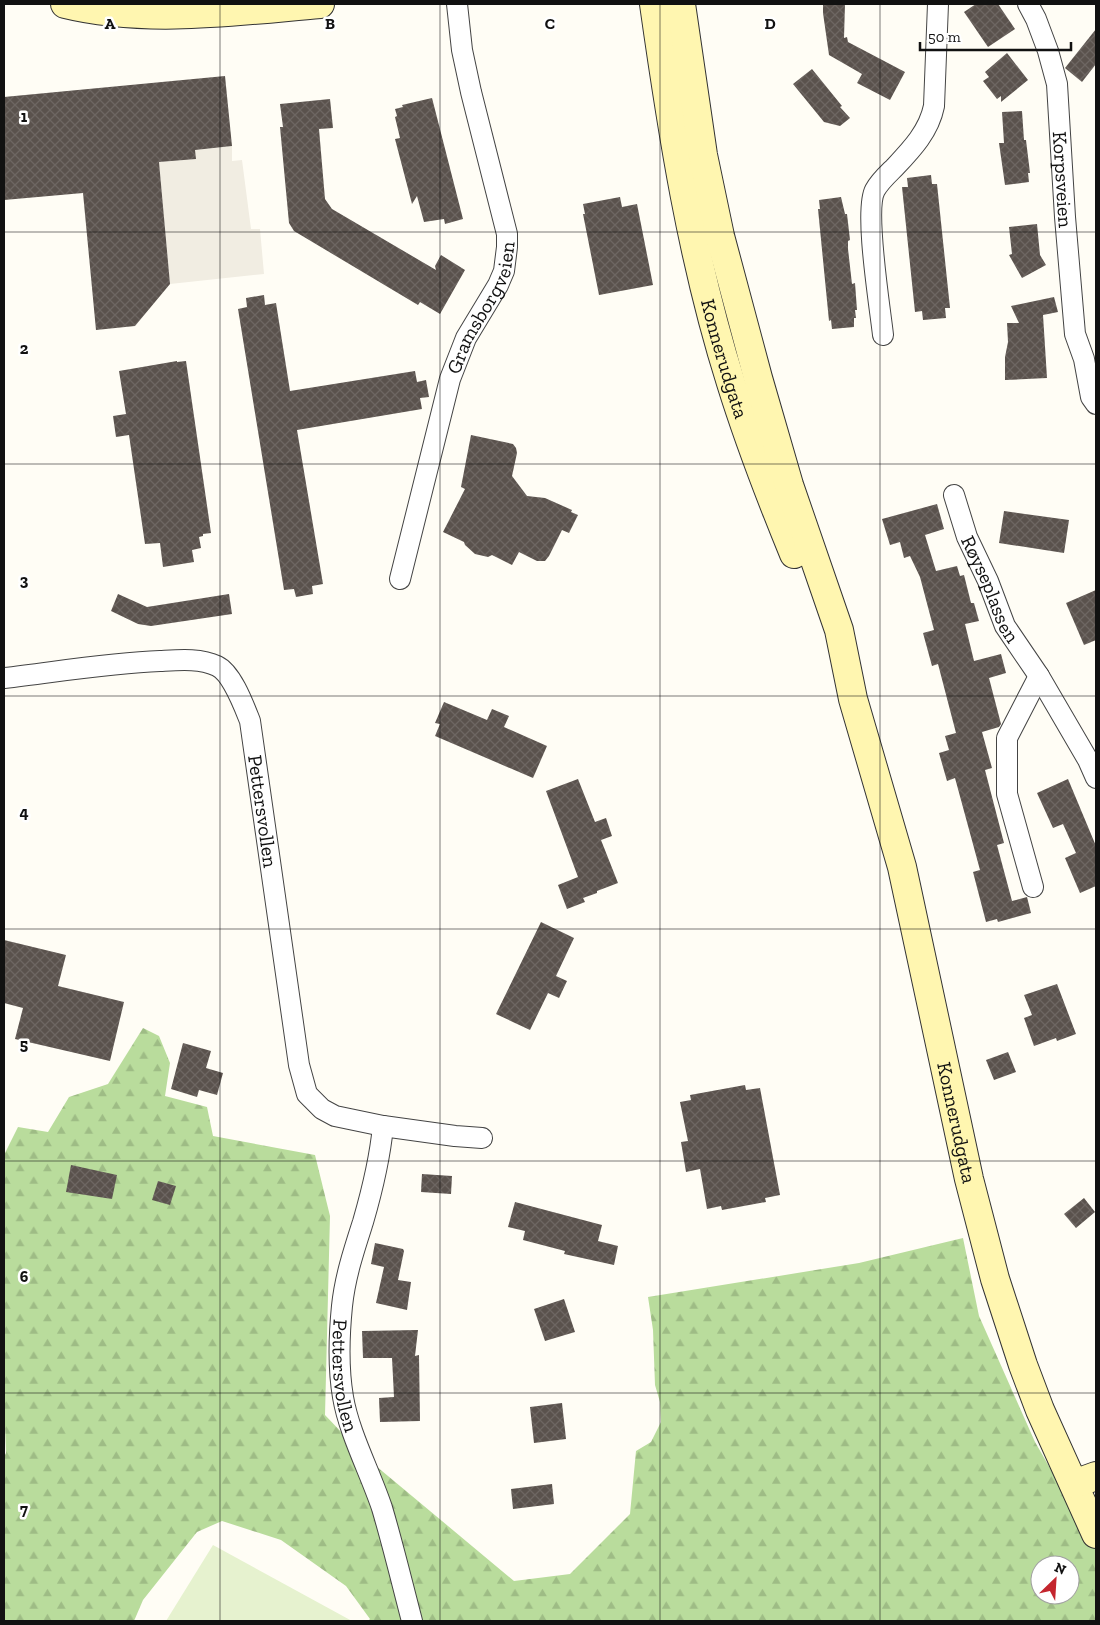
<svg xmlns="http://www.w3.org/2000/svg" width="1100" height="1625" font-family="'Zilla Slab',serif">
	<defs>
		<pattern id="forest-firs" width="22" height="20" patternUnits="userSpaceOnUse" patternTransform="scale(1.25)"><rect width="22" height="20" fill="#b9dc9c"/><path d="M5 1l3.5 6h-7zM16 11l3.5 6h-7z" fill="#9ebc85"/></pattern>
		<pattern id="building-cross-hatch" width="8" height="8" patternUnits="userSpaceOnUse" patternTransform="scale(1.25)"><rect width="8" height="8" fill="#5a524d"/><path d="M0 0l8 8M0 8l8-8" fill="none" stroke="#6d6662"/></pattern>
	</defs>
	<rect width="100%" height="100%" fill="#fffdf5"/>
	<!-- forest -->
	<path fill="url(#forest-firs)" fill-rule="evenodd" d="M143,1028L159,1036L170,1063L165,1096L207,1107L213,1136L315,1155L330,1216L325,1415L364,1456L514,1581L570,1574L630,1514L636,1451L651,1442L661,1422L660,1402L655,1385L653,1330L648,1297L859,1263L963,1238L979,1316L1035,1442L1096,1548V1621H368L370,1619L346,1586L281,1540L222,1521L197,1532L143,1600L134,1621H4V1457L6,1453L4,1399V1155L18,1127L48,1132L69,1097L108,1084ZM1040,1565H1070V1595H1040Z"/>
	<!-- pitch -->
	<path fill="#e6f2cf" d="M213,1545L352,1621H166Z"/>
	<!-- plaza -->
	<path fill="#f1ede2" d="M232,146V161L242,160L251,229H260L264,274L170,284L159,162L195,159V150Z"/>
	<!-- building -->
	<g fill="url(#building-cross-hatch)">
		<path d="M823,4H845L844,38L847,37L848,42L905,72L890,100L857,83L862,74L829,55L823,13Z"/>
		<path d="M976,4H998L1015,29L988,47L964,12Z"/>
		<path d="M1096,29V64L1082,82L1065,68Z"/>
		<path d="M1007,53L1028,80L1001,102V96L997,99L983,81L989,77L985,72Z"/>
		<path d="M812,69L842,106L840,107L850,118L840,126L824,122L793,84Z"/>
		<path d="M225,76L232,146L195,150L196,159L159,162L170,284L135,326L96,330L83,193L4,200V97Z"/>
		<path d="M432,98L463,219L445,224L444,219L424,222L417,196L412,204L395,139L400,138L395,117L397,116L395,109L403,107L402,105Z"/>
		<path d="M330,99L333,128L319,129L325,199L332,209L436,270L435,266L441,255L465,270L440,314L420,302L418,305L294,231L289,223L280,127H283L280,104Z"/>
		<path d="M1022,111L1024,140H1026L1030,173H1028L1029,182L1005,185L999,143H1004L1002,112Z"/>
		<path d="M931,175L932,184H937L950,308H945L946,318L923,320L922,311L915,312L902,187H908L907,178Z"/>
		<path d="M620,197L622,207L637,204L653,285L599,295L583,214H585L583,204Z"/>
		<path d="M841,197L845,214H847L850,240L848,241V249L852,284L855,283L857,310H855L856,318H854V327L832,329L831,320L829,321L818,209H820L819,200Z"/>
		<path d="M1037,224L1040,255L1046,265L1022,278L1009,255L1012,254L1009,227Z"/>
		<path d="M264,295L265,305L276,303L290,391L415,371L417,382L426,380L429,397L420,398L422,409L297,430L323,584L312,586L313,594L296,597L294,589L284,590L238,309L247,307L246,298Z"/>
		<path d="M1054,297L1058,312L1043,315L1047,378L1005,380V357L1008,342L1007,323H1019L1011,306Z"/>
		<path d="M177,361V362L186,361L211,533L203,534V536L199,537L201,548L192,550L194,562L163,567L160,543L145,544L129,435L116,437L113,416L126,414L119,371Z"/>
		<path d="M471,435L513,444L516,448L517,453L512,476L527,496L545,498L572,510L571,512L578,515L569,533L562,530L549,556L545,561H537L519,552L512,565L492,555L488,557L475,554L465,545L464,542L443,532L465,489L461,487Z"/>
		<path d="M937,504L944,529L925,535L936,571L957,566L960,576L964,575L971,603H974L979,621L965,624L974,661L1001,654L1006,673L989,678L1001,724L999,727L982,732L992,768L985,770L1004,843L997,845L1012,901L1027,897L1031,913L998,922L997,919L986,922L973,872L980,870L955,778L947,781L939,753L949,750L945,736L956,733L938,664L932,666L923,633L934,630L920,577L910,556L904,558L900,542L890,545L882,519Z"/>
		<path d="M1004,511L1069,520L1064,553L999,543Z"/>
		<path d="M1096,590V640L1084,645L1066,603Z"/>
		<path d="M118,594L147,607L229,594L232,614L151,626L138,624L111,611Z"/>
		<path d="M444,702L487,720L492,709L509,716L504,727L547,746L533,778L435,736L440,724L435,723Z"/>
		<path d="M578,779L595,822L606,818L612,836L601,840L618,883L597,891V893L583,898L585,902L567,909L558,885L578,877L546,791Z"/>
		<path d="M1068,779L1096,846V886L1080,893L1065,858L1076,853L1063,824L1053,828L1037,793Z"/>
		<path d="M541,922L574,938L556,976L567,981L559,998L548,993L530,1030L496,1014Z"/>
		<path d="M4,940L66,955L58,986L124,1002L110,1061L15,1039L23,1008L4,1003Z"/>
		<path d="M1057,984L1076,1034L1057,1041L1056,1038L1034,1046L1024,1018L1032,1015L1024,995Z"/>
		<path d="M183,1043L211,1051L206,1068L223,1073L217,1095L199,1090L197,1097L171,1089Z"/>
		<path d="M1008,1052L1016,1072L994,1080L986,1060Z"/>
		<path d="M745,1085L746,1090L760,1088L780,1195L765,1198L766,1202L722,1210L721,1206L707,1209L700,1169L686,1172L681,1142L688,1141L680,1102L691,1100L690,1095Z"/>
		<path d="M71,1165L117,1175L112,1199L66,1192Z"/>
		<path d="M422,1174L452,1176L451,1194L421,1192Z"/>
		<path d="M158,1181L176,1186L170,1205L152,1200Z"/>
		<path d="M1084,1198L1095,1212L1076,1228L1064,1214Z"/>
		<path d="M515,1202L602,1225L598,1241L618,1246L614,1265L564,1254L565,1251L523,1240L525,1231L508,1227Z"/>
		<path d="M375,1243L403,1249L404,1251L398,1280L411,1282L407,1310L376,1303L384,1267L371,1264Z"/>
		<path d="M564,1299L575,1332L545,1341L534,1309Z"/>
		<path d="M418,1330L415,1356L419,1355L420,1421L380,1422L379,1398L394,1397L392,1358H363L362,1331Z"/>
		<path d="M562,1403L566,1439L534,1443L530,1407Z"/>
		<path d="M552,1484L554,1504L513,1509L511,1489Z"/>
	</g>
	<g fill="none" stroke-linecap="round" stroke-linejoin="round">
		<!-- street casing -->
		<g stroke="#444" stroke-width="22">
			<g id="street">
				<path id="s1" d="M1028,4L1036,19L1048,51L1057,84L1065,217L1075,334L1084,359L1091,397L1096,404"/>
				<path d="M883,335C880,307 864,210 875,190C880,181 888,174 895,167C912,149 929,131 934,106L938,4"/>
				<path id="s2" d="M954,495L967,537L988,581L1005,626L1039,676L1088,760L1096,778"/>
				<path id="s3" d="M400,579L450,379L466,338L498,285L504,271L507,247V234L471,92L462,50L457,4"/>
				<path id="s4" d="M4,678C56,672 108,663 160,661C179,660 200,658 217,666C232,673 244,706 250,721L299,1065L307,1094L322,1109L335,1116L383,1126L455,1136L482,1138"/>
				<path d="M1033,887L1007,794V738L1039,676"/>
				<path id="s5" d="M383,1126C380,1158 372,1191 363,1222C354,1250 345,1277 342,1306C339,1336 338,1368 343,1397C349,1433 370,1472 382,1508C393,1545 402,1583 412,1621"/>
			</g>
		</g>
		<!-- secondary casing -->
		<g stroke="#333" stroke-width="30">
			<g id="secondary">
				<path d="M65,4C146,24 239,11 320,4"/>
				<path id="s6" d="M654,4C672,131 692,260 731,383C749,441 771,498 794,554"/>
				<path id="s7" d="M681,4L703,155L720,236L758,378L789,485L839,630L853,699L902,867L969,1179L995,1279L1023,1365L1040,1410L1096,1534"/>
				<path d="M1074,1484L1096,1476"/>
			</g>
		</g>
		<!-- street -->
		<use href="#street" stroke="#fff" stroke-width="20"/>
		<!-- secondary -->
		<use href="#secondary" stroke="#fff6b0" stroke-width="28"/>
	</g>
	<!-- grid -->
	<path fill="none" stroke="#111" stroke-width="1" stroke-opacity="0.55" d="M220,4V1621M440,4V1621M660,4V1621M880,4V1621M4,232H1096M4,464H1096M4,696H1096M4,929H1096M4,1161H1096M4,1393H1096"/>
	<g text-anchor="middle" stroke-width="5" stroke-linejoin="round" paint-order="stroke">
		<!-- street labels -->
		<g font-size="20" fill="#111" stroke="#fff">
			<text dy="7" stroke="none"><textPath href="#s1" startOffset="181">Korpsveien</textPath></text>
			<text dy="7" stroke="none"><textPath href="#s3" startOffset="285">Gramsborgveien</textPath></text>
			<text dy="7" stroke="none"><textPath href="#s6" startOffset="362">Konnerudgata</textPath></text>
			<text dy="7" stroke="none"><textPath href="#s2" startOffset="101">Røyseplassen</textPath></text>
			<text dy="7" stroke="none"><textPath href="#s4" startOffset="371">Pettersvollen</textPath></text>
			<text dy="7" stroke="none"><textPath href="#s7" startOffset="1154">Konnerudgata</textPath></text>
			<text dy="7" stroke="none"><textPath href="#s5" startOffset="255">Pettersvollen</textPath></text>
		</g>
	</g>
	<g font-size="16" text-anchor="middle" font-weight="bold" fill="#111" stroke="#fff" stroke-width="5" stroke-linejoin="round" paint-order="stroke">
		<text x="110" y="29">A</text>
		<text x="330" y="29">B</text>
		<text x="550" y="29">C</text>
		<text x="770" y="29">D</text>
		<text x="24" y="122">1</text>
		<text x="24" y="354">2</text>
		<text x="24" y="586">3</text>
		<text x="24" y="818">4</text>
		<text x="24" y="1050">5</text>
		<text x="24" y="1282">6</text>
		<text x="24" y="1515">7</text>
	</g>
	<!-- border -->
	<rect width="1100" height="1625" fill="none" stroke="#111111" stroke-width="10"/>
	<!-- north arrow -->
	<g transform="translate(1055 1580) rotate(25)"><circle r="24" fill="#ffffff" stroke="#a0a0a0"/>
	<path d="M0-4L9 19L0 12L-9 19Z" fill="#c4262e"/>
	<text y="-8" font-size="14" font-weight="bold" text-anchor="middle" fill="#111111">N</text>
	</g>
	<!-- scale -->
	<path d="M920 42v8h151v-8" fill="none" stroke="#111111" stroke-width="2.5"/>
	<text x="928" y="42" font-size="15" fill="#111111" stroke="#ffffff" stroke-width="4" paint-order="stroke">50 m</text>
</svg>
